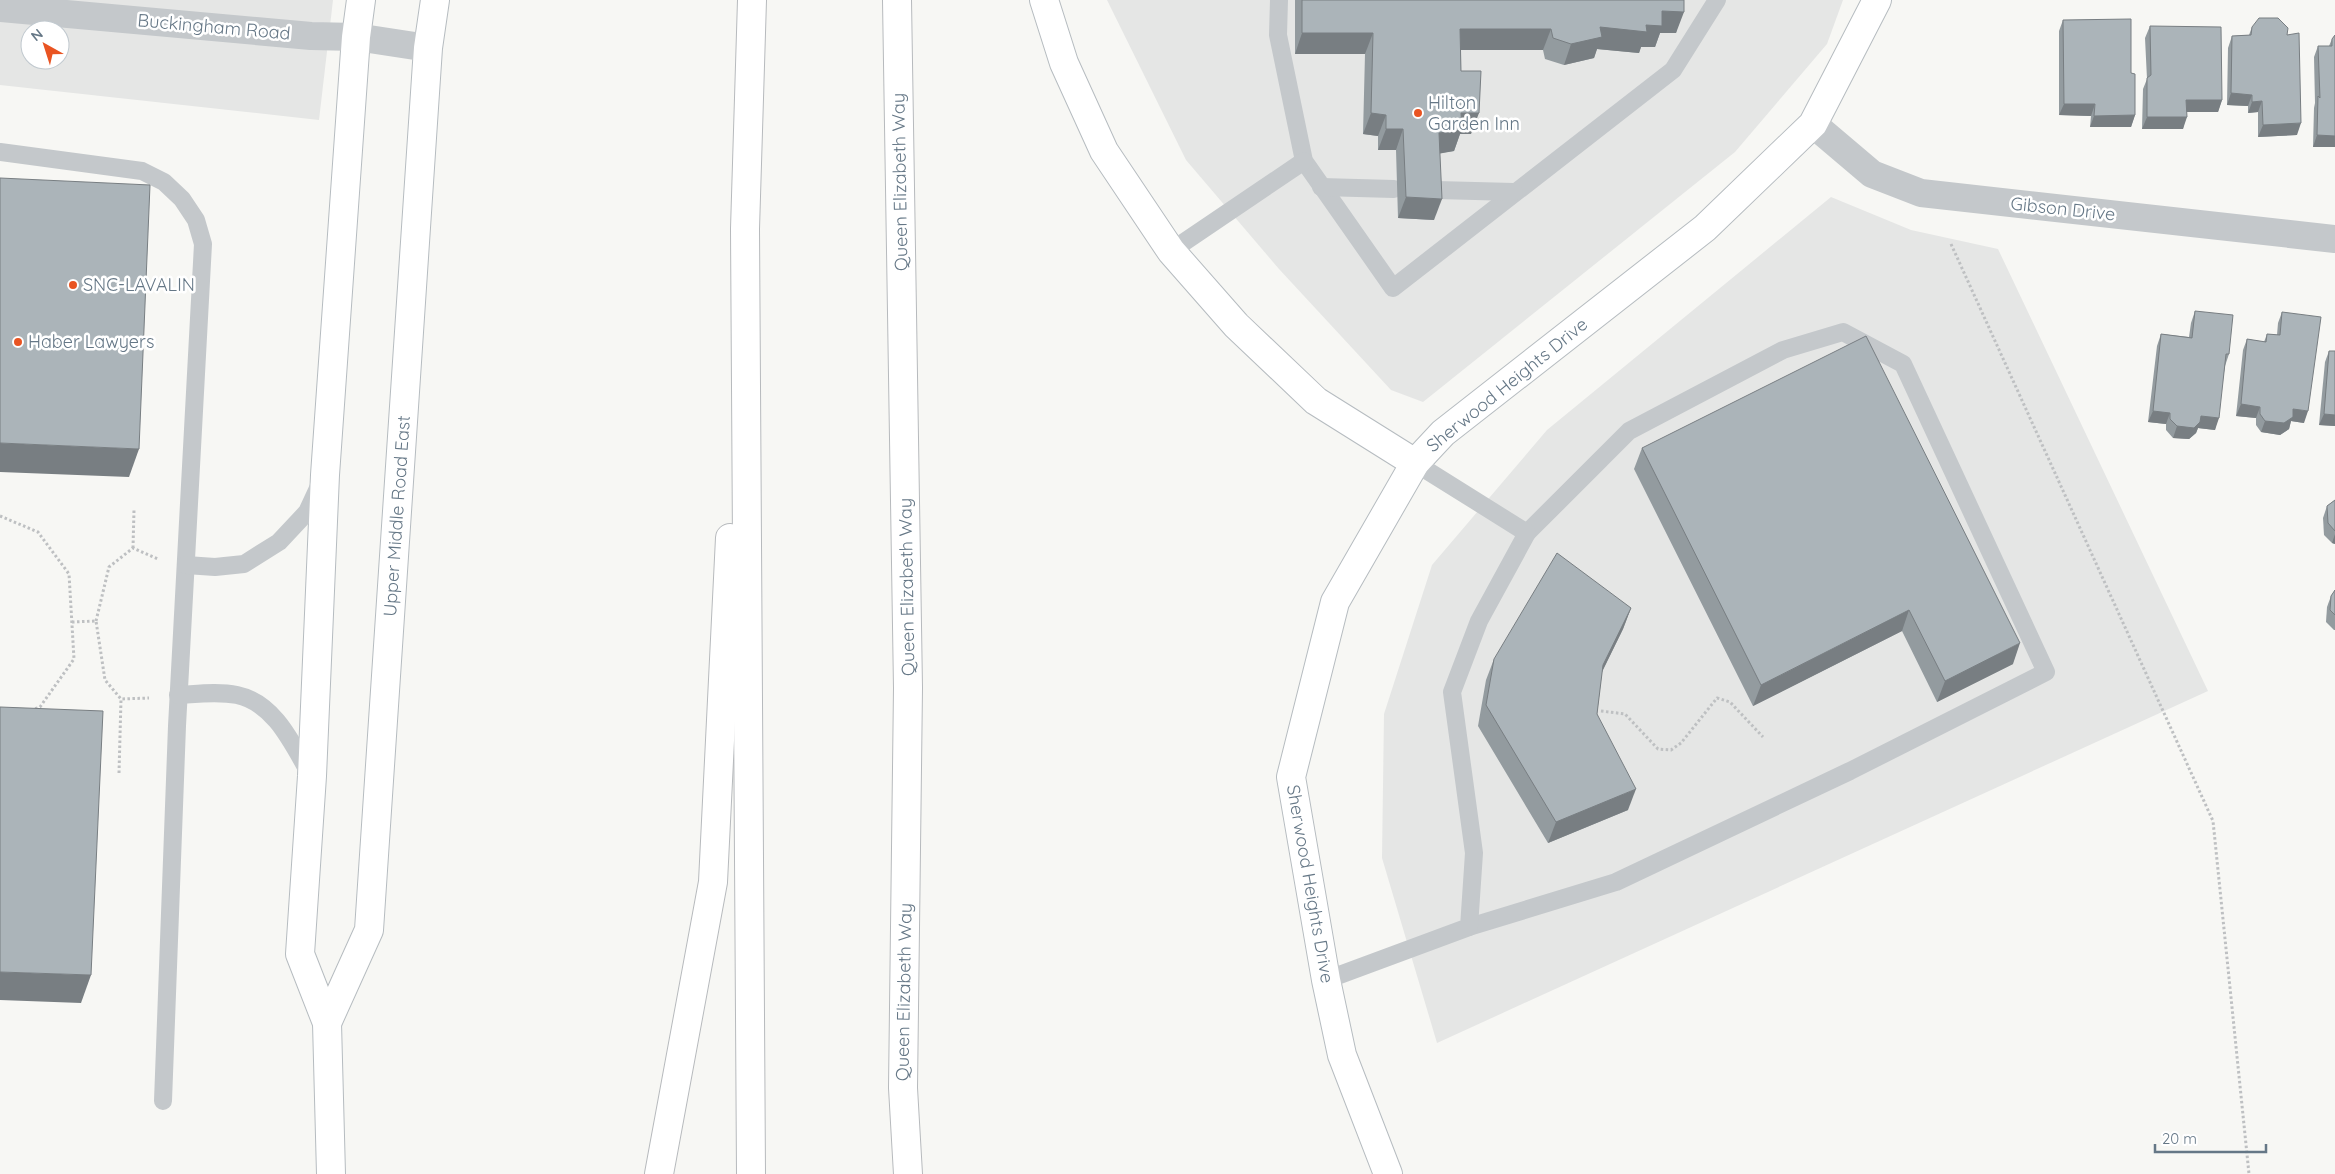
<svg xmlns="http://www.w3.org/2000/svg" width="2335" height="1174" font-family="Quicksand,sans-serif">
	<rect width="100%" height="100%" fill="#f7f7f4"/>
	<!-- built -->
	<g fill="#e5e6e5" fill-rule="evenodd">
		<path d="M0,0H333L319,120L0,85ZM30,30H60V60H30Z"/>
		<path d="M1107,0H1843L1827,44L1735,152L1423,402L1391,390L1279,269L1186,160Z"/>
		<path d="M1831,197L1911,230L1998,249L2208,691L1437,1043L1382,858L1384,714L1432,565L1547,430Z"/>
	</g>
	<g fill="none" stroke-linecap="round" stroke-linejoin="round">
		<!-- secondary casing -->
		<g stroke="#b6bcc0" stroke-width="30">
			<g id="secondary">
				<path d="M1044,0L1064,63L1104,151L1171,251L1236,325L1316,401L1415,463"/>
				<path d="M327,1023L369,930L428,48L435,0"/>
				<path d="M331,1174L327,1023L300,954L312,776L325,475L356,37L361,0"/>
				<path d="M1388,1174L1342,1055L1326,980L1291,777L1335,602L1415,463L1443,433L1705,228L1813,124L1877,0"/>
			</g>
		</g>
		<!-- highway casing -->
		<g stroke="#b7babd" stroke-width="30">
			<g id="highway">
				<path d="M897,0L908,688L903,1088L908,1174"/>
				<path d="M659,1174L713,882L730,538"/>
				<path d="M751,1174L745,229L752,0"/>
			</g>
		</g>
		<!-- path -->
		<g stroke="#bec0c2" stroke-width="3" stroke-dasharray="2.5 2.5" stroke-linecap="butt">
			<path d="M1951,244L2213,821L2249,1174"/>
			<path d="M0,516L38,532L69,574L74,659L40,707L34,709"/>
			<path d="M133,548L134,510"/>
			<path d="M96,621L109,567L133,548L158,559"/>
			<path d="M72,622L96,621L105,680L121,699L149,698"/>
			<path d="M1601,711L1625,714L1658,749L1671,750L1681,743L1717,698L1730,702L1763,737"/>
			<path d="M119,773L121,699"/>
		</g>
		<!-- lane -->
		<g stroke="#c4c8cb" stroke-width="18">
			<path d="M1279,0L1278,35L1304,161L1393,288L1673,70L1717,0"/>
			<path d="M0,152L142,171L164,182L182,199L196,220L203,244L177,726L163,1101"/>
			<path d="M1321,187L1394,189"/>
			<path d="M1436,190L1514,192"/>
			<path d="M1171,251L1304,161"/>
			<path d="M186,565L215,567L244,564L279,542L307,512L320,484"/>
			<path d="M178,695C197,694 218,691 237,695C275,703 293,745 311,776"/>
			<path d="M1469,927L1616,882L1850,771L2046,672L1903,364L1843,332L1783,350L1629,431L1527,533"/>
			<path d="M1326,980L1469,927L1474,853L1452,692L1479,621L1527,533L1415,463"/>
		</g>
		<!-- street -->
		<g stroke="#c4c8cb" stroke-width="28">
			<path d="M0,8L311,36L356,37L428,48"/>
			<path d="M1813,124L1872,174L1921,193L2335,239"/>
		</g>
		<!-- secondary -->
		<use href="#secondary" stroke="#fff" stroke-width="28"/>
		<!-- highway -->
		<use href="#highway" stroke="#fff" stroke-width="28"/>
	</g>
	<!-- wall -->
	<g fill="#939b9f">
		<path d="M1295,0H1684L1676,33H1660L1655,47H1641L1639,53L1597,49L1594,58L1564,65L1545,59L1543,50H1461V71L1471,134H1460L1454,151L1440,153L1434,220L1398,218L1396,150H1378V136L1363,134L1365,54H1295Z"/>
		<path d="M2063,20L2131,73L2135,115L2131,127H2090L2091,116L2059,115V31Z"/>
		<path d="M2150,26L2222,100L2218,112H2186L2183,129H2142L2143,89L2147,79L2145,38Z"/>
		<path d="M2252,27L2287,35L2297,135L2258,137V112L2248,113V106L2227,105L2228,48L2232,36L2249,35Z"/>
		<path d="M2335,35V147H2313L2314,108L2315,103L2314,57L2318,46H2329L2332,39Z"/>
		<path d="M2195,311L2229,354L2225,366L2215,430L2198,428L2196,433L2189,439L2173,438L2166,430V424L2148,422L2157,346L2161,334L2189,337L2191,323Z"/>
		<path d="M2282,312L2304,423L2291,421L2289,429L2280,435L2261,432L2256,425V418L2236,416L2243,350L2247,339L2264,342L2267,334L2277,335L2278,323Z"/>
		<path d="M2329,351L2335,426L2319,425L2325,362Z"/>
		<path d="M1642,448L2013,664L1937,702L1902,631L1753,706L1634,469Z"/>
		<path d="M2335,500V544L2332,543L2324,535L2323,518L2327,506Z"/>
		<path d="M2335,590V630H2334L2326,622L2327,607L2331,596Z"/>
		<path d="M1631,608L1623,629L1602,672L1597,714L1628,810L1548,843L1478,726L1486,680L1494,659Z"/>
	</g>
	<!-- shaded-wall -->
	<g fill="#787e82">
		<path d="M1662,11L1684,12L1676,33H1660L1655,47H1641L1639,53L1597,49L1594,58L1564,65L1571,44L1600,27L1646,25Z"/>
		<path d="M1460,29H1551L1543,50H1453Z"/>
		<path d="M1302,33H1373L1365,54H1295Z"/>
		<path d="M2231,93L2252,95L2248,106L2227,105Z"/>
		<path d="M2186,100H2222L2218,112H2182Z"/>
		<path d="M2262,101L2258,112L2248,113L2252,102Z"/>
		<path d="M2064,104H2095L2091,116L2059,115Z"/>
		<path d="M1371,113L1386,115L1378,136L1363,134Z"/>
		<path d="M1461,113H1479L1471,134H1460L1454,151L1432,155L1439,133Z"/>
		<path d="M2135,115L2131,127H2090L2094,116Z"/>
		<path d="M2147,117H2187L2183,129H2142Z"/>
		<path d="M2301,123L2297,135L2258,137L2263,125Z"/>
		<path d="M1386,129H1403L1396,150H1378Z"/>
		<path d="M2317,135L2335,136V147H2313Z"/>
		<path d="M1406,197L1442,199L1434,220L1398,218Z"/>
		<path d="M2241,404L2260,407L2256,418L2236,416Z"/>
		<path d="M2293,409L2308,411L2304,423L2291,421L2289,429L2280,435L2261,432L2265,421Z"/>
		<path d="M2153,411L2170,413L2166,424L2148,422Z"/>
		<path d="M2324,414L2335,415V426L2319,425Z"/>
		<path d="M2201,416L2219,418L2215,430L2198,428L2196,433L2189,439L2173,438L2177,426Z"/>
		<path d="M0,443L139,449L129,477L0,472Z"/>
		<path d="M2335,534V544L2332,543Z"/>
		<path d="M1631,608L1623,629L1595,686L1603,665Z"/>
		<path d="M1909,610L1902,631L1753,706L1761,685Z"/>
		<path d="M2020,643L2013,664L1937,702L1945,681Z"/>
		<path d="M1636,789L1628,810L1548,843L1556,822Z"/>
		<path d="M0,972L91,975L81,1003L0,1000Z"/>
	</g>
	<!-- building -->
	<g fill="#abb4b9" stroke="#787e82">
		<path d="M1302,0H1684V12L1662,11V26L1646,25L1647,32L1600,27L1602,37L1571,44L1553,38L1551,29H1460L1461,71H1481L1479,113H1461L1462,130L1439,133L1442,199L1406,197L1403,129H1386V115L1371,113L1373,33H1302Z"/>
		<path d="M2259,18H2278L2288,28L2287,35L2299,33L2301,123L2263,125L2262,101L2252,102V95L2231,93L2232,36L2251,35L2252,27Z"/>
		<path d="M2131,19V73L2135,74V115L2094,116L2095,104H2064L2063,20Z"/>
		<path d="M2150,26L2221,27L2222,100H2186L2187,117H2147V78L2151,75Z"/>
		<path d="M2335,35V136L2317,135L2318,96L2320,98L2318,46H2332V39Z"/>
		<path d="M0,178L150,185L139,449L0,443Z"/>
		<path d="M2195,311L2233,315L2229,354H2226L2219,418L2201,416L2200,422L2194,428L2177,426L2170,419V413L2153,411L2161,334L2192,338Z"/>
		<path d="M2282,312L2321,317L2308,411L2293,409V417L2284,423L2265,421L2260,414V407L2241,404L2247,339L2266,342L2267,334L2280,335Z"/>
		<path d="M1866,336L2020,643L1945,681L1909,610L1761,685L1642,448Z"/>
		<path d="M2329,351H2335V415L2324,414Z"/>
		<path d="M2335,500V531L2328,523L2327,506Z"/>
		<path d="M1557,553L1631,608L1603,665L1597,714L1636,789L1556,822L1486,705L1494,659Z"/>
		<path d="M2335,590V615L2330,610L2331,596Z"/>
		<path d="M0,707L103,711L91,975L0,972Z"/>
	</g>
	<!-- markers -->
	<g fill="#e95422" stroke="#fff" stroke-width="2">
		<circle cx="1418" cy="113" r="5"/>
		<circle cx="73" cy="285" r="5"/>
		<circle cx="18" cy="342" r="5"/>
	</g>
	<g text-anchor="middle" stroke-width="5" stroke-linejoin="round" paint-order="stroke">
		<!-- street labels -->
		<g font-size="18" fill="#657786" stroke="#fff">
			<text transform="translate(214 27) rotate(5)" y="6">Buckingham Road</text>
			<text transform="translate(900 182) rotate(-91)" y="6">Queen Elizabeth Way</text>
			<text transform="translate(2063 209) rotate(6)" y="6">Gibson Drive</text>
			<text transform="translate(1507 385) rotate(-39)" y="6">Sherwood Heights Drive</text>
			<text transform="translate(397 516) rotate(-86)" y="6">Upper Middle Road East</text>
			<text transform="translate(907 587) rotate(-91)" y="6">Queen Elizabeth Way</text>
			<text transform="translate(1310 884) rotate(80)" y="6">Sherwood Heights Drive</text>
			<text transform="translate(904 992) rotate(-89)" y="6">Queen Elizabeth Way</text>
		</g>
		<!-- poi labels -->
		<g font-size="18" fill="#657786" stroke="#fff" text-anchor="start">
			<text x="1428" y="109">Hilton<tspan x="1428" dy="21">Garden Inn</tspan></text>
			<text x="83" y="291">SNC-LAVALIN</text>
			<text x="28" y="348">Haber Lawyers</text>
		</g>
	</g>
	<!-- north arrow -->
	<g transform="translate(45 45) rotate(321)"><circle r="24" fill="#ffffff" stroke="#c1c9cf"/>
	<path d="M0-4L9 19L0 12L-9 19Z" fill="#e95422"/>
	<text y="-8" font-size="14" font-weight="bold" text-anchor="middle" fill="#657786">N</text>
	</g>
	<!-- scale -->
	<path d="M2155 1144v8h111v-8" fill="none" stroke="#657786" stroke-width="2.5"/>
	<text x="2162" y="1144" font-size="15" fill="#657786" stroke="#ffffff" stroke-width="4" paint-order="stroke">20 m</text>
</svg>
